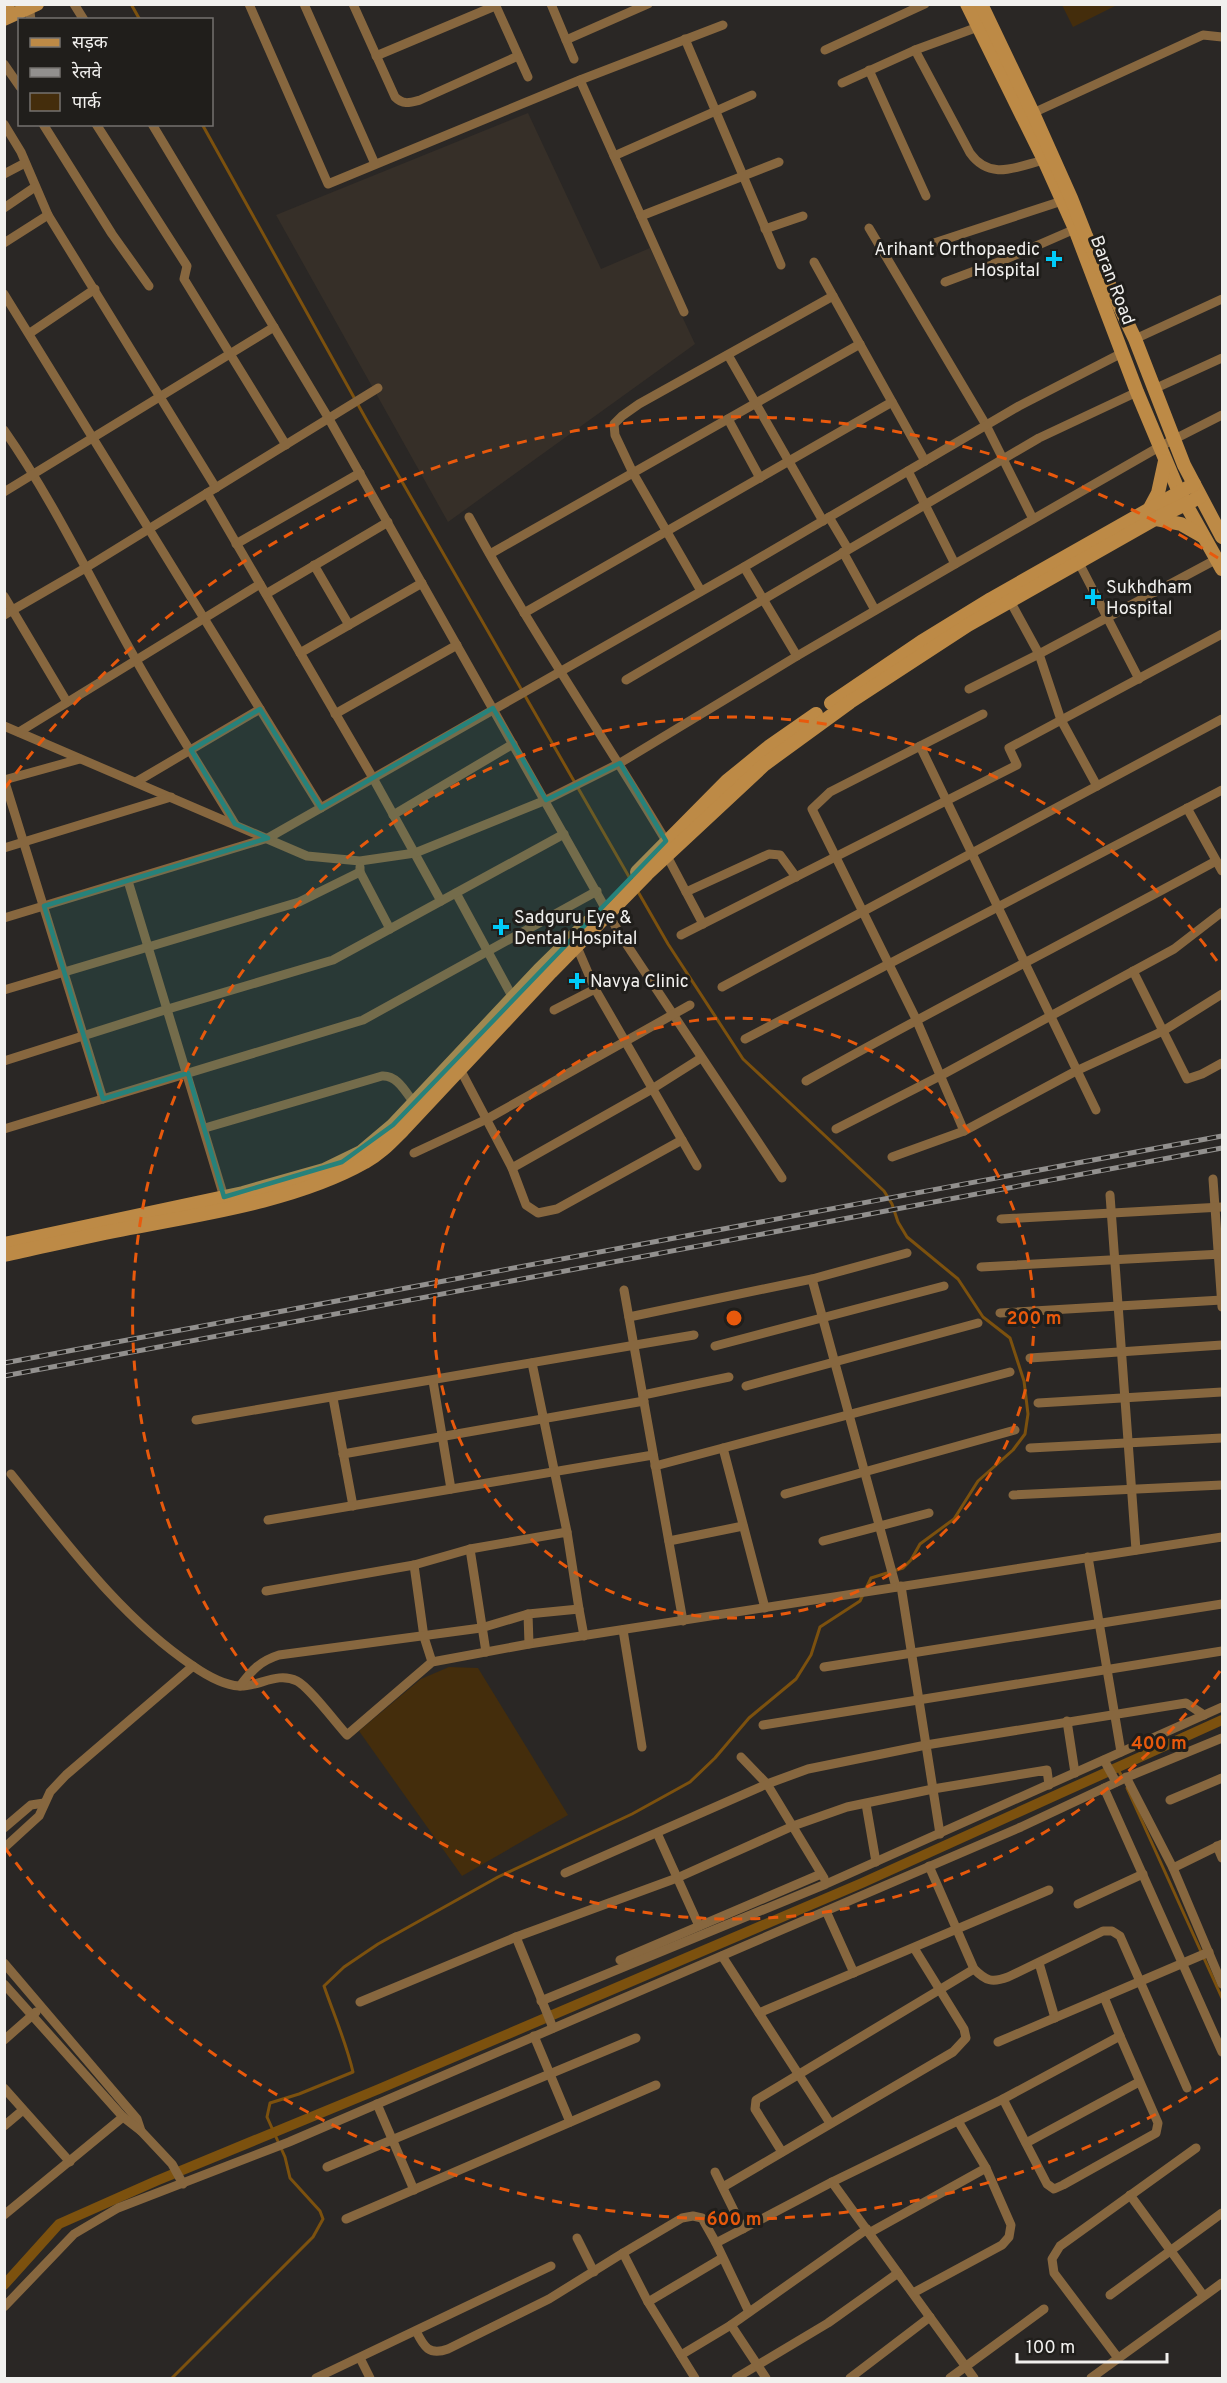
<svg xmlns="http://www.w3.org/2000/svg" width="1227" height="2383" font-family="Overpass,'Noto Sans Devanagari',sans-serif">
	<rect width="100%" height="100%" fill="#2a2725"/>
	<!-- built -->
	<path fill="#362f28" d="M528,113L601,269L650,248L695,344L448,522L276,215Z"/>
	<!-- green -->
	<g fill="#442d0c">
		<path d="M1062,5H1117L1073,27Z"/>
		<path d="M449,1667L478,1668L568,1815L462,1876L359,1731L421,1679Z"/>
	</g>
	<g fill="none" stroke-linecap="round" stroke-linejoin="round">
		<!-- stream -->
		<g stroke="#7c510e" stroke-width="3">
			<path d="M131,4L140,20"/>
			<path d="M202,124L366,419L632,882"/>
			<path d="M1117,1767L1122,1777"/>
			<path d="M1127,1788L1222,1998"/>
			<path d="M172,2378L313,2237L323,2219L320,2211L290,2178L285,2157L267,2117L270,2103L299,2094L353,2072C346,2042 334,2015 324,1986L344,1967L378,1944L498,1877L632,1814L690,1782L715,1758L749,1718L796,1679L811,1655L820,1627L860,1601L871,1578L903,1568L911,1560L920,1544L954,1519L978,1481L1013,1450L1025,1434L1028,1414L1024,1381L1010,1338L983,1317L958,1279L907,1237L898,1222L892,1204L884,1191L743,1059L668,944L637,890"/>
		</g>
		<!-- canal -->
		<path stroke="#7c510e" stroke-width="10" d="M4,2285L59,2224L156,2181L379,2089L862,1883L1222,1720"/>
		<!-- street -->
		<g stroke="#87673f" stroke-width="9">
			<path d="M29,4L31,20"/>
			<path d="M74,4L84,20"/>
			<path d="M249,4L328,184L580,80L723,25"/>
			<path d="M304,4L375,164"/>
			<path d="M353,4L395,97C403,105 409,103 420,100L518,56"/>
			<path d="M495,4L528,77"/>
			<path d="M551,4L574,59"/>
			<path d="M685,39L781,265"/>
			<path d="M566,40L648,4"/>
			<path d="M825,50L925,4"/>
			<path d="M915,50L970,153C990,181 1016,167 1044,160"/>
			<path d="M376,56L495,6"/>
			<path d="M4,64L20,87"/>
			<path d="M869,70L926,196"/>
			<path d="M580,80L684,312"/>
			<path d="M842,83L915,50L978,27"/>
			<path d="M1033,113L1203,35L1222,37"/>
			<path d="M4,124L21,152L48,215L216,488"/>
			<path d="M43,124L112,234L149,286"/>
			<path d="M96,124L187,266L184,279L286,445"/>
			<path d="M152,124L329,419L621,936L782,1178"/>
			<path d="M614,156L752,95"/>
			<path d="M4,174L25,163"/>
			<path d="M4,208L35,187"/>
			<path d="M641,216L779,162"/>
			<path d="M869,228L986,425L1033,519"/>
			<path d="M765,229L803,216"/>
			<path d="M4,243L48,215"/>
			<path d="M931,244L1065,200"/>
			<path d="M814,262L925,461"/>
			<path d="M945,282L1004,260L1075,229"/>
			<path d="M4,294L321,808"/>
			<path d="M30,333L95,289"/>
			<path d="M1135,339L1222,299"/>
			<path d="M728,355L823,521"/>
			<path d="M1154,389L1222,358"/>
			<path d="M728,419L760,478"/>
			<path d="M4,430C55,503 92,583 136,660C167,715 202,769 235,824"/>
			<path d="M908,471L955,564"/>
			<path d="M4,492L274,327"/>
			<path d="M207,493L373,778L441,901"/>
			<path d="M469,517C529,628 601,732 666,841"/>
			<path d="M829,517L848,549"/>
			<path d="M236,544L360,473"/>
			<path d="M843,552L875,610"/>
			<path d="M490,554L860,344"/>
			<path d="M1079,563L1139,679"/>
			<path d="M314,565L349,625"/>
			<path d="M744,567L797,656"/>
			<path d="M701,591L633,473L615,435L614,424L622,416L639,404L833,296"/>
			<path d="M266,594L388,522"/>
			<path d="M4,596L67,702"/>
			<path d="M1010,601L1039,654L1061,720L1097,786"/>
			<path d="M524,613L892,402"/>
			<path d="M4,615L87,567L378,388"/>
			<path d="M300,653L422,583"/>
			<path d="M626,680L1039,438L1137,392"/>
			<path d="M969,689L1039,654L1217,559"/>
			<path d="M335,714L457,645"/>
			<path d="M4,726L307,856L360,861L415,853L546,800L620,763L797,656L955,564L1159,447L1222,415"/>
			<path d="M19,732L260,584"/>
			<path d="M920,746L1096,1110"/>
			<path d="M4,779L103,1099"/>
			<path d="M4,780L80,759"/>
			<path d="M136,782L260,709"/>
			<path d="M1187,808L1222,871"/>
			<path d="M393,815L513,744"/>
			<path d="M4,848L171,797"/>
			<path d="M667,856L703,924"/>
			<path d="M360,867V872L390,929"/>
			<path d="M128,881L224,1197"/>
			<path d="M686,892L769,854L780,855L796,877"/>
			<path d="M456,893L513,998"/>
			<path d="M4,918L268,838L744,567L1019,406L1122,353"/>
			<path d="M681,935L1017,765L1009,748L1222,634"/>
			<path d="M577,947L595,989L697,1166"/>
			<path d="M1133,971L1187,1079L1202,1074L1222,1063"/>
			<path d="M722,987L1222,719"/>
			<path d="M4,990L299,902L360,872"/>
			<path d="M554,1010L595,989"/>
			<path d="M745,1039L1222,790"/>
			<path d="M4,1061L168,1009L333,960L564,834"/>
			<path d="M460,1069L512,1168L526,1205L538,1213L557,1209L682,1140"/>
			<path d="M806,1081C941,1005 1080,935 1216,861"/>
			<path d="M205,1128L382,1076C397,1075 405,1091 414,1103"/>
			<path d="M4,1129L363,1020L597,891"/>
			<path d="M836,1129L940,1076L1174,949L1222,912"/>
			<path d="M964,1131L916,1019L812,809L830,792L983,714"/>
			<path d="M414,1153L487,1119L690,1005"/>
			<path d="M892,1157L964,1131L1076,1071L1163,1031L1222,994"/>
			<path d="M512,1168L652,1089L701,1058"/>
			<path d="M1213,1179L1222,1307"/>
			<path d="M1110,1195L1136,1550"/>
			<path d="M1001,1219L1222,1207"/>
			<path d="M981,1267L1222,1254"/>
			<path d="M812,1279L896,1587"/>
			<path d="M624,1290L683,1621"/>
			<path d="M1000,1313L1222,1300"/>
			<path d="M629,1317L812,1279L907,1253"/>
			<path d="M715,1346L944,1286"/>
			<path d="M1030,1358L1222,1345"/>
			<path d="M532,1363L567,1532"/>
			<path d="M433,1381L451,1489"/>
			<path d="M746,1386L978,1323"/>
			<path d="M643,1395L729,1377"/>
			<path d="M333,1398L353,1506"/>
			<path d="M1038,1403L1222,1392"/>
			<path d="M196,1420L694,1335"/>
			<path d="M723,1448L765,1608"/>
			<path d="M1030,1448L1222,1438"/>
			<path d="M343,1454L644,1401"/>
			<path d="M655,1466L1010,1372"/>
			<path d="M11,1474C66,1542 119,1616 193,1666C206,1675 223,1685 239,1686C259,1687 277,1671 297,1681C309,1687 336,1723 347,1735L432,1662L529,1644L1222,1537"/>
			<path d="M785,1494L1015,1430"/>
			<path d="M1013,1495L1222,1485"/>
			<path d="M268,1520L653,1455"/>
			<path d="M669,1541L743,1526"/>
			<path d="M823,1541L929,1513"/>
			<path d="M470,1549L486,1652"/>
			<path d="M1088,1557L1121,1752"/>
			<path d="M414,1565L424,1637L432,1662"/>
			<path d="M901,1586L940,1834"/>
			<path d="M266,1591L414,1565L470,1549L567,1532L579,1609L528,1614L529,1644"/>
			<path d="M579,1609L584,1636"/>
			<path d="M623,1630L642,1747"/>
			<path d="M824,1667L1222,1604"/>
			<path d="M240,1686C252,1670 260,1661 279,1655L481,1628L528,1614"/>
			<path d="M1067,1721L1075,1773"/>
			<path d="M763,1725L1222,1651"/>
			<path d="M741,1757L767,1784L824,1878"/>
			<path d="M1104,1760L1116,1782"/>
			<path d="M1126,1777L1173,1868L1222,1984"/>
			<path d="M1104,1788L1222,2052"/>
			<path d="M1170,1800L1222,1778"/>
			<path d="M866,1804L876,1862"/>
			<path d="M4,1828L31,1805L44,1803"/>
			<path d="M657,1833L699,1926"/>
			<path d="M1217,1846L1222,1858"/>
			<path d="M4,1848L39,1816L50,1792L66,1775L193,1666"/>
			<path d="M929,1866L974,1969C986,1981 992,1983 1008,1977L1103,1931H1112L1120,1936L1187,2088"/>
			<path d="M1173,1868L1222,1844"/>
			<path d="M565,1873L767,1784L808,1769L926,1745L1186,1703L1204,1715"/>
			<path d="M1078,1904L1143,1874"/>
			<path d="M826,1911L854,1973"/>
			<path d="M516,1937L553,2028"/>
			<path d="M722,1956L830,2123"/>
			<path d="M620,1960L821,1874"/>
			<path d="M4,1963L137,2119L141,2131"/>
			<path d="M1039,1963L1055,2018"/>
			<path d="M4,1984L123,2117L141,2131L172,2164L183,2184"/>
			<path d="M541,2001L826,1884L1222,1707"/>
			<path d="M360,2002L516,1937L677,1878L793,1826L847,1807L933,1789L1047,1770L1049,1785"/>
			<path d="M759,2013L1049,1890"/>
			<path d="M534,2036L570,2122"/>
			<path d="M4,2040L36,2012"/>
			<path d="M998,2042L1209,1952"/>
			<path d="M4,2088L70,2162"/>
			<path d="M1003,2099L1047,2184L1054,2189L1063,2185L1156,2133L1158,2123L1120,2036"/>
			<path d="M377,2104L414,2190"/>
			<path d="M4,2126L23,2110"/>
			<path d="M1026,2143L1139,2082"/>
			<path d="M782,2152L755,2109L756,2100L974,1969"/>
			<path d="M327,2167L636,2038"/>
			<path d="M715,2172L743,2229"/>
			<path d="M832,2182L974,2378"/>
			<path d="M723,2187L953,2052L966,2038L964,2029L914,1948"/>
			<path d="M1130,2195L1203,2295"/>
			<path d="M4,2215L123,2117"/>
			<path d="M346,2219L656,2085"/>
			<path d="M869,2233L986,2168"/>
			<path d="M577,2238L594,2272"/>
			<path d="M716,2243L832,2182L1003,2099L1120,2036L1104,1997"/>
			<path d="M913,2293L1002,2245L1009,2237L1011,2225L986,2168L958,2121"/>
			<path d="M1110,2295L1222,2213"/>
			<path d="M648,2302L722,2258"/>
			<path d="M4,2307L74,2234L118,2208L289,2142L1021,1827L1132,1775L1222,1738"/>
			<path d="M416,2331C424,2347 429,2356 448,2349L549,2299L623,2253"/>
			<path d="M681,2355L731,2325"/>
			<path d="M360,2358L370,2378"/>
			<path d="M1118,2358L1054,2273L1052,2259L1060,2246L1196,2148"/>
			<path d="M316,2378L551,2266"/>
			<path d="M695,2378L648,2302L623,2253L682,2218L693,2216L702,2218L716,2243L749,2312"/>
			<path d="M736,2378L828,2323L898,2273"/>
			<path d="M766,2378L731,2325L867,2229"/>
			<path d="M850,2378L930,2317"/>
			<path d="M950,2378L1044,2309"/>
			<path d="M1091,2378L1222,2283"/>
		</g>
		<!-- secondary -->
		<g stroke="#bd8a46" stroke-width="14">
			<path d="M967,4L1044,160L1075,229L1137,392L1179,492L1222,569"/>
			<path d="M981,4L1033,113L1071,198L1086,236L1135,339L1184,465L1222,537"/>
			<path d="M4,6L8,4"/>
			<path d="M4,19L37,4"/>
			<path d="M1150,508L1158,493L1165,461"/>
			<path d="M1155,519L1181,524L1202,536"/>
			<path d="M831,703L921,642L991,599L1194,484"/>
			<path d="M637,872L727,781L770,746L816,714"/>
			<path d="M4,1244L243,1193L324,1170L361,1152L393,1125L539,970L588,922"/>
			<path d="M4,1255C46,1246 87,1236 129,1228C204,1214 298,1200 365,1162C380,1154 391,1142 403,1130L551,972L647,874L765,764L850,702L968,625L1155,519L1200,497"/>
		</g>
		<!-- rail casing -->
		<g stroke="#92908e" stroke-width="5">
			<g id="rail">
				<path d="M4,1363L1222,1136"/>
				<path d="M4,1376L1222,1148"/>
			</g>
		</g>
		<!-- rail -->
		<use href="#rail" stroke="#201e1b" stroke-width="3" stroke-dasharray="9" stroke-linecap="butt"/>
	</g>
	<!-- marked area -->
	<path fill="#26827b" fill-opacity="0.2" stroke="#26827b" stroke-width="4.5" stroke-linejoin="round" d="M493,708L546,800L620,763L666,841L393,1125L342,1162L224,1197L188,1073L103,1099L44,906L268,838L235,824L191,750L260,709L321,808Z"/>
	<!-- distance rings -->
	<g fill="none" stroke="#e8590c" stroke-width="3" stroke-dasharray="10 8">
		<circle cx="734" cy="1318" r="300"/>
		<path d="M1220 1671A601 601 0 1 1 1220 965"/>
		<path d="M1218 2078A901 901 0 0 1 5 1848M5 788A901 901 0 0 1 1218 558"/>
	</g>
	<!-- markers -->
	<g fill="#00cbf9" stroke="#201e1b" stroke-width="2">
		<path d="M1051 250h6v6h6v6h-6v6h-6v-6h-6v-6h6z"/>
		<path d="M1090 588h6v6h6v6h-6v6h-6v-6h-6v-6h6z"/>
		<path d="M498 918h6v6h6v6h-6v6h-6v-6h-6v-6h6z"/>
		<path d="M574 972h6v6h6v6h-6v6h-6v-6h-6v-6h6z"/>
	</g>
	<g text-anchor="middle" stroke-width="6" stroke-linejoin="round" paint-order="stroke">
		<!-- poi labels -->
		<g font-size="18" fill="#f1f0ee" stroke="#201e1b" text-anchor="start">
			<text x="1040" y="255" text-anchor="end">Arihant Orthopaedic<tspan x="1040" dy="21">Hospital</tspan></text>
			<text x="1106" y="593">Sukhdham<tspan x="1106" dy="21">Hospital</tspan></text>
			<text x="514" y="923">Sadguru Eye &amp;<tspan x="514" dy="21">Dental Hospital</tspan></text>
			<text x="590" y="987">Navya Clinic</text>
		</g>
		<!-- street labels -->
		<g font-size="18" fill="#f1f0ee" stroke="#201e1b">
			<text transform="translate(1113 280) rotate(69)" y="6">Baran Road</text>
		</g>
	</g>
	<circle cx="734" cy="1318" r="9" fill="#e8590c" stroke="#201e1b" stroke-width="3"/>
	<g font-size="18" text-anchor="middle" font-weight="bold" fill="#e8590c" stroke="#201e1b" stroke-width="6" stroke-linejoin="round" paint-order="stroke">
		<text x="1034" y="1324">200 m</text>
		<text x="1159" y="1749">400 m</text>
		<text x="734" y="2225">600 m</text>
	</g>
	<!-- border -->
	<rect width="1227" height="2383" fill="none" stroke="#f1f0ee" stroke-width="12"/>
	<!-- legend -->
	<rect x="18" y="18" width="195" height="108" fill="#201e1b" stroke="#74726f" stroke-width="1.5"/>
	<rect x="30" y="38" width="30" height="9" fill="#bd8a46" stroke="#74726f" stroke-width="1.5"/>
	<text x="72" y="48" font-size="18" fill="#f1f0ee">सड़क</text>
	<rect x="30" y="68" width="30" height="9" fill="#92908e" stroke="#74726f" stroke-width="1.5"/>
	<text x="72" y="78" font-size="18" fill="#f1f0ee">रेलवे</text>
	<rect x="30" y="93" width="30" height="18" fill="#442d0c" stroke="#74726f" stroke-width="1.5"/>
	<text x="72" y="108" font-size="18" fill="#f1f0ee">पार्क</text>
	<!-- scale -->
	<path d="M1017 2353v9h150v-9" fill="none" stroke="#f1f0ee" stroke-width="3"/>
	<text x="1026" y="2353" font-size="18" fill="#f1f0ee" stroke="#201e1b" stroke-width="4.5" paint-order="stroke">100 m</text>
</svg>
